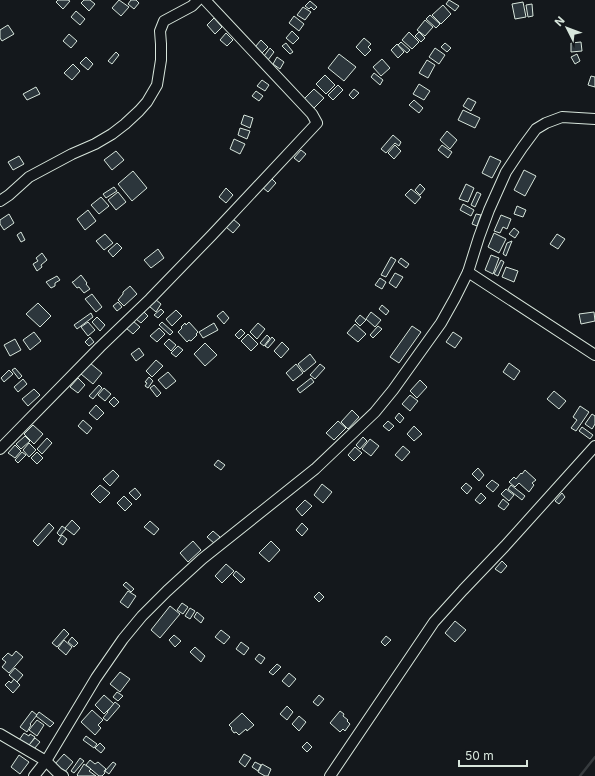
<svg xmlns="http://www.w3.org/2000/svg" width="595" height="776" font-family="Inter,sans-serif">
	<rect width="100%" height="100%" fill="#14181c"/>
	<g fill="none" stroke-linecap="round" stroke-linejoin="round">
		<!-- stream -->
		<path stroke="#363b3e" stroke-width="2.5" d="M580,776L595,757"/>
	</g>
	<!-- building -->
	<g fill="#2c363c" stroke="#d8e6dc">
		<path d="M58,0H68L70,1L63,9L56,2Z"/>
		<path d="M84,0H90L95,4L89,11L81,3Z"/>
		<path d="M119,0L129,7L121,16L112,8Z"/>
		<path d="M131,0H136L139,3L134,9L128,4Z"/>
		<path d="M449,0L459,6L455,11L446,4Z"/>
		<path d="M310,1L317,7L314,10L311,7L309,9L305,6Z"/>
		<path d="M523,2L526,17L515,19L512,4Z"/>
		<path d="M532,4L533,16L528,17L526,5Z"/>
		<path d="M443,5L451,14L441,24L432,15Z"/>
		<path d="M303,7L311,12L305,20L297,15Z"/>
		<path d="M76,11L85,19L80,25L71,17Z"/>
		<path d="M430,15L440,24L436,28L426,19Z"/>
		<path d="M294,16L304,24L299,31L289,23Z"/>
		<path d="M214,18L222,27L215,34L207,25Z"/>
		<path d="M425,20L433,27L425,36L417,30Z"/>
		<path d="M8,25L14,34L2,41L0,38V30Z"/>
		<path d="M292,31L299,38L293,44L286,38Z"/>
		<path d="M409,32L419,42L412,49L402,40Z"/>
		<path d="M419,32L425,38L421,42L415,36Z"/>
		<path d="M226,33L233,40L227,46L220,40Z"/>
		<path d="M69,34L77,41L71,48L63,41Z"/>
		<path d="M364,38L371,44L368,47L371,50L365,56L356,47Z"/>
		<path d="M261,40L268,47L262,53L255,47Z"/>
		<path d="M401,42L410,50L407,53L398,45Z"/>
		<path d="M581,42L582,51L571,52V43Z"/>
		<path d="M286,43L293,52L290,54L282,46Z"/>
		<path d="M445,43L451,48L447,52L441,47Z"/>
		<path d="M397,44L404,52L398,58L391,50Z"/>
		<path d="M270,48L274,52L268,60L264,56Z"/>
		<path d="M435,48L445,55L439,64L429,57Z"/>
		<path d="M116,52L119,55L112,64L108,61Z"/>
		<path d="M339,54L356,67L344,81L328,68Z"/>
		<path d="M577,54L580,61L575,64L571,57Z"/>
		<path d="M86,57L93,64L88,70L80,63Z"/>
		<path d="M277,57L284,62L280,69L273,64Z"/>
		<path d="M382,59L390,68L381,76L373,67Z"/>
		<path d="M427,60L435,65L428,78L419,73Z"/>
		<path d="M73,64L80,71L72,80L64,73Z"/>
		<path d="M374,73L383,80L380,85L371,77Z"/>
		<path d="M325,75L335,85L326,94L316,84Z"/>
		<path d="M591,76L595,77V87L588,85Z"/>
		<path d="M262,80L269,85L265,91L257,86Z"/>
		<path d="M419,84L430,91L424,100L413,94Z"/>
		<path d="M338,85L343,90L333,100L328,95Z"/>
		<path d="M36,87L40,94L27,100L23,94Z"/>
		<path d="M314,89L324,98L314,108L304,99Z"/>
		<path d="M354,89L359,93L353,99L349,95Z"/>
		<path d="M256,91L263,96L259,101L252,96Z"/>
		<path d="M468,98L476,102L471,111L463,106Z"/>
		<path d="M414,100L423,108L419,113L409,105Z"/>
		<path d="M463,110L480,118L475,128L458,120Z"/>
		<path d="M244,115L253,118L250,128L241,124Z"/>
		<path d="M240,128L250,131L247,139L238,135Z"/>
		<path d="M447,131L457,140L450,149L440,140Z"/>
		<path d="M393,135L401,142L399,146L395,143L386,153L381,149Z"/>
		<path d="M234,139L245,144L240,154L230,149Z"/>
		<path d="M395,145L401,151L394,159L388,153Z"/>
		<path d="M442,145L452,152L448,158L438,150Z"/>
		<path d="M301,150L306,154L299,162L294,158Z"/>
		<path d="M116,151L124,160L112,170L104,160Z"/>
		<path d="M19,156L24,164L13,170L8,162Z"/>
		<path d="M490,156L501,161L492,178L482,173Z"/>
		<path d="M524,170L536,176L525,196L514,190Z"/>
		<path d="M133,171L147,188L132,201L118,184Z"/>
		<path d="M271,178L276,183L268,192L262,187Z"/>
		<path d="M420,184L425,189L420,195L415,190Z"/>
		<path d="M466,184L474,188L468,202L459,199Z"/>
		<path d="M114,187L117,191L106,198L103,194Z"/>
		<path d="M226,188L233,195L226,203L219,197Z"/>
		<path d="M411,189L421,197L415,204L405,195Z"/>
		<path d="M118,192L126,202L116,210L108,200Z"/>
		<path d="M477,192L481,194L475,207L471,205Z"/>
		<path d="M101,197L109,206L99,214L91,205Z"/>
		<path d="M463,204L474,210L471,216L460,210Z"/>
		<path d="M517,206L526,210L523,217L514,214Z"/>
		<path d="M88,210L96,221L85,230L77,219Z"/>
		<path d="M9,214L14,223L4,230L0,224V220Z"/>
		<path d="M476,214L481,215L477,226L472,224Z"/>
		<path d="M501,215L511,219L507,229L503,227L500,233L494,231Z"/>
		<path d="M233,219L240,225L233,233L226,227Z"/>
		<path d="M514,228L519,232L515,238L509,234Z"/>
		<path d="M21,232L25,240L21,242L17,235Z"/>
		<path d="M494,233L506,239L499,253L488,247Z"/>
		<path d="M105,234L113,243L104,250L96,241Z"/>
		<path d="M557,234L565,239L558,249L550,244Z"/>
		<path d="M512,241L506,256L503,254L507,243Z"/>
		<path d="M117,243L122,248L113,257L108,251Z"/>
		<path d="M158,249L164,258L151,268L144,260Z"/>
		<path d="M42,253L47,260L41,265L42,267L37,271L33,264L38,261L36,258Z"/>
		<path d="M491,255L499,258L493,274L485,270Z"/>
		<path d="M391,257L396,260L386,277L381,275Z"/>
		<path d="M401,258L409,264L406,268L398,262Z"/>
		<path d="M501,260L504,262L498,276L494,274Z"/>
		<path d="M506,267L518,271L514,282L502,277Z"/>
		<path d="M395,273L403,277L396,288L389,283Z"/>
		<path d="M81,275L87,283L86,284L90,289L84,293L79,287L77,288L72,282H73Z"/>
		<path d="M57,276L60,280L55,283V286L51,288L46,282Z"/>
		<path d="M380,278L386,282L382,289L375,285Z"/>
		<path d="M130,286L137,294L124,306L118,300L123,294V292Z"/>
		<path d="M92,294L102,307L96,312L85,299Z"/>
		<path d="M155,299L161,304L156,312L149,306Z"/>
		<path d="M118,302L122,307L117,311L113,306Z"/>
		<path d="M38,303L51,316L40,327L26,314Z"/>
		<path d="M382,305L389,311L386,315L379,309Z"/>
		<path d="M161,309L164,312L158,318L154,315Z"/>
		<path d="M176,310L182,316L172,326L166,319Z"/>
		<path d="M143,311L148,316L141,323L136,319Z"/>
		<path d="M223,311L229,318L224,324L217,316Z"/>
		<path d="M371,312L381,320L375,327L366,319Z"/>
		<path d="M594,312L595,321L581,324L579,314Z"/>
		<path d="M91,313L93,317L77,329L74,325Z"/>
		<path d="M360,315L366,320L360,326L355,321Z"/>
		<path d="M97,317L105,325L100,331L92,322Z"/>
		<path d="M133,321L140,327L133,334L126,328Z"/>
		<path d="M88,322L95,330L88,336L81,327Z"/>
		<path d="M162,322L173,332L170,335L159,325Z"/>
		<path d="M189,322L198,332L196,334L197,335L191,341L189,340L187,342L178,332L182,328L181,327L185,323L186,325Z"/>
		<path d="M214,323L218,330L203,338L199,332Z"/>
		<path d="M258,323L265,329L257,339L250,332Z"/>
		<path d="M355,324L366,334L358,342L347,333Z"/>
		<path d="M378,326L382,329L373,338L370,335Z"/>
		<path d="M412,326L421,332L399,363L390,357Z"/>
		<path d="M159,328L165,334L157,342L150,336Z"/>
		<path d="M241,329L245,333L239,339L235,335Z"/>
		<path d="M34,332L41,341L30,350L23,340Z"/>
		<path d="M453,332L462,338L455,348L446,342Z"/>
		<path d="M248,334L258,344L251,351L241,341Z"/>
		<path d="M267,335L270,338L264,346L260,343Z"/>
		<path d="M90,337L94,342L89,346L85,342Z"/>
		<path d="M272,337L275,340L268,348L265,346Z"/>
		<path d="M15,339L21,350L10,356L4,345Z"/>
		<path d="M169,339L176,345L171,351L164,344Z"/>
		<path d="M282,342L289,349L281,358L274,351Z"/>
		<path d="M205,343L217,355L205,366L194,354Z"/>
		<path d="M178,346L183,350L176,357L171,353Z"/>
		<path d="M139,348L144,355L136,361L131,354Z"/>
		<path d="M310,354L316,362L304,372L298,364Z"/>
		<path d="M156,360L163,366L152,377L146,371Z"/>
		<path d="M90,363L102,373L93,384L81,374Z"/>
		<path d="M509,363L520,371L514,380L503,372Z"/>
		<path d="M296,364L303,373L293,381L286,373Z"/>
		<path d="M320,364L325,368L315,379L310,375Z"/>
		<path d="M15,368L22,376L19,379L12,370Z"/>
		<path d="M9,370L13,374L4,382L1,378Z"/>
		<path d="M168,372L176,381L166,389L158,380Z"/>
		<path d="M149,377L153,381L148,388L145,386L147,383L145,382Z"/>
		<path d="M78,378L85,385L78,393L70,387Z"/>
		<path d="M311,378L314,382L300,393L297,389Z"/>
		<path d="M23,379L27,384L18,392L14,387Z"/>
		<path d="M420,380L427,387L417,398L410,391Z"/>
		<path d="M99,385L102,388L93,399L89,396Z"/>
		<path d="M154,385L161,393L157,397L150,388Z"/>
		<path d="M104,388L111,394L105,401L98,395Z"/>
		<path d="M34,389L40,395L28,406L22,399Z"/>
		<path d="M554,391L566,401L559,409L547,399Z"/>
		<path d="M410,395L418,401L410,411L402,404Z"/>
		<path d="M114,397L119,402L114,407L109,402Z"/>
		<path d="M96,405L104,413L97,420L89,413Z"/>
		<path d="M580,406L589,412L576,431L571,428L577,420L573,417Z"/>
		<path d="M352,410L359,417L348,429L341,422Z"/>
		<path d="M399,413L404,418L400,423L395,418Z"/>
		<path d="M592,414L595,416V424L592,429L585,424Z"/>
		<path d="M83,420L92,428L87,434L78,426Z"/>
		<path d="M338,421L346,428L334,440L326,433Z"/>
		<path d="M388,421L394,426L389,431L383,426Z"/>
		<path d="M33,425L43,434L34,444L24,434Z"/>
		<path d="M414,426L422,434L414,441L407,434Z"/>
		<path d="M582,427L593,435L590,439L579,431Z"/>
		<path d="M25,436L30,441L21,449L16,444Z"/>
		<path d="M363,437L367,441L360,449L356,445Z"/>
		<path d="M47,438L52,443L42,454L37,449Z"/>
		<path d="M370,439L379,446L371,456L362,449Z"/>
		<path d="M29,443L36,450L29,457L23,450Z"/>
		<path d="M15,445L21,451L15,458L8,453Z"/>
		<path d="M403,446L410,452L402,461L395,455Z"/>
		<path d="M355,447L362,453L354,461L348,455Z"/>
		<path d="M22,452L26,455L18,463L15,460Z"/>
		<path d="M37,452L43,458L37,464L31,458Z"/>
		<path d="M218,460L225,465L221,470L214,465Z"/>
		<path d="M478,468L484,475L479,481L472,474Z"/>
		<path d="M113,470L119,476L110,486L103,479Z"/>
		<path d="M525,470L536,480L532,483L534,485L529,492L519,483L515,487L509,482L514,477L516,479L521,473L522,474Z"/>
		<path d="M492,480L499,485L493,492L486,486Z"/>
		<path d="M466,483L472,488L467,494L461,488Z"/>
		<path d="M322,484L332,492L323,503L314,495Z"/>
		<path d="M100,485L110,493L100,503L91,494Z"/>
		<path d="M511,485L525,496L522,500L508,489Z"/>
		<path d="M135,488L141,495L136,500L129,493Z"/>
		<path d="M506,489L514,495L509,501L501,494Z"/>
		<path d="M481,493L486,498L480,504L475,500Z"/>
		<path d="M562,493L565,497L559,504L555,501Z"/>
		<path d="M124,496L132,504L125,511L117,503Z"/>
		<path d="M503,499L509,504L504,510L498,506Z"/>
		<path d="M305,500L312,506L302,516L296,509Z"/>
		<path d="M72,520L80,528L74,535L65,528Z"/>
		<path d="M150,521L159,529L154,535L144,527Z"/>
		<path d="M49,523L54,528L38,546L33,541Z"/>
		<path d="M302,523L308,529L302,536L296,530Z"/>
		<path d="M62,526L66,529L60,536L57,533Z"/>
		<path d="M213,531L220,537L215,544L207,537Z"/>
		<path d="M62,535L67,539L63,545L58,541Z"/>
		<path d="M193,541L201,550L188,562L180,553Z"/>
		<path d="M271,541L280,550L269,562L259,553Z"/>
		<path d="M502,561L507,566L501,573L495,569Z"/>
		<path d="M226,564L234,571L222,583L215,576Z"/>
		<path d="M236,571L245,579L241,583L233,575Z"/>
		<path d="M126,582L134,589L131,592L123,585Z"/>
		<path d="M128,591L136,596L128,608L120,602Z"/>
		<path d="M319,592L324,597L319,602L314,597Z"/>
		<path d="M182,603L188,607L183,614L177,610Z"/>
		<path d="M170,606L180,614L160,638L151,630Z"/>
		<path d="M190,608L195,611L190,619L185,616Z"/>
		<path d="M197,612L204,618L201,623L194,617Z"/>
		<path d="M455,621L466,630L455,642L445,633Z"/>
		<path d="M64,629L69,634L57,647L52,643Z"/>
		<path d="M221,630L230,637L224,644L215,637Z"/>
		<path d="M174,635L181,641L175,647L169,640Z"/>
		<path d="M386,636L391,640L385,646L381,642Z"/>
		<path d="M72,637L78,643L74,647L68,642Z"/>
		<path d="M64,640L72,647L66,655L58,648Z"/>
		<path d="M241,642L249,648L244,655L236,649Z"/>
		<path d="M195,647L205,656L201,662L190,652Z"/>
		<path d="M16,651L23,657L9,673L2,667L6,662L2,659L8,653L12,656Z"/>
		<path d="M259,654L265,658L261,664L255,659Z"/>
		<path d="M277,664L281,667L273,675L269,672Z"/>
		<path d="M15,668L23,675L17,682L9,675Z"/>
		<path d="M120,672L130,679L120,692L110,684Z"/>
		<path d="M289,673L296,679L289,687L282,681Z"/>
		<path d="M14,679L20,685L13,693L5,685L9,681L11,683Z"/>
		<path d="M117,692L123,696L118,701L113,697Z"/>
		<path d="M104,695L114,704L104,714L95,705Z"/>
		<path d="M319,695L324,699L318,706L313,702Z"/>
		<path d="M115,702L120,706L107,721L103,718L108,712H107Z"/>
		<path d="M287,706L293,712L287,720L280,714Z"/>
		<path d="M92,710L103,720L98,725L101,728L95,735L81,722Z"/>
		<path d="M32,711L37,715L30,724L31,725L27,732L20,727Z"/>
		<path d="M340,711L344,714L343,716L348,720L347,721L350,724L345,731L343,729L340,732L330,723Z"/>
		<path d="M39,712L54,723L50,727L36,716Z"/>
		<path d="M242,713L254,725L247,731L246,729L239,735L236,732L234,733L231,729L232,728L229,725Z"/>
		<path d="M299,716L306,722L299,731L292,724Z"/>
		<path d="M37,720L44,725L37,736L29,730Z"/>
		<path d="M24,733L29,736L30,734L35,737L28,747L19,740Z"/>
		<path d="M86,736L97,744L94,748L83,740Z"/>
		<path d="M35,738L40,742L34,749L29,745Z"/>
		<path d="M307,742L312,747L307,752L302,747Z"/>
		<path d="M100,743L105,748L101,753L95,748Z"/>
		<path d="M64,754L73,762L64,773L54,765Z"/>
		<path d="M244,754L251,758L245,767L239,762Z"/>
		<path d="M19,755L29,762L20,774L11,767Z"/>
		<path d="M80,758L84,761L74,773L71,771Z"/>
		<path d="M90,760L95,764L98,762L106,769L104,771L105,773L102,776H99L86,765Z"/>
		<path d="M113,762L116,764L109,774L105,771Z"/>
		<path d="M255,762L261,765L258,771L252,767Z"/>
		<path d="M84,764L91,769L89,771L96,776H78L77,775Z"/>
		<path d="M262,764L271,769L268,776H265L258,772Z"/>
	</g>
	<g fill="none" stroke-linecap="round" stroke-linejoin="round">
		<!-- minor casing -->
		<g stroke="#d8e6dc" stroke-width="12">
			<g id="minor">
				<path d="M0,201L9,195L29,177L72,154L95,144L112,134L125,124L139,111L147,102L157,85L161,60V44L160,31L164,21L192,6L198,0"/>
				<path d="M468,272L595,355"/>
				<path d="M0,449L100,347L150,299L212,235L317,123L312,114L205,0"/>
				<path d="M0,734L46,761L58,773L63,776"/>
				<path d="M34,776L46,761L96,678L123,639L142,616L167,591L202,559L315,469L375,412L393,390L441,323L455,298L468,272L479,237L489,210L506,172L522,148L536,129L546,123L562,117L595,119"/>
				<path d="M330,776L434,622L463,590L505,546L595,446"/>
			</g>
		</g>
		<!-- minor -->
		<use href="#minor" stroke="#14181c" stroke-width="10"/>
	</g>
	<!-- north arrow -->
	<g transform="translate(567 28) rotate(312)" stroke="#14181c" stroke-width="3" paint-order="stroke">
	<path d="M0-3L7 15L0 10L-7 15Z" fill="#d8e6dc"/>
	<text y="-6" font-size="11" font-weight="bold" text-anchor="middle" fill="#d8e6dc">N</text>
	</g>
	<!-- scale -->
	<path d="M459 760v6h68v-6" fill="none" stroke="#d8e6dc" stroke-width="2"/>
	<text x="465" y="760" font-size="12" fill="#d8e6dc" stroke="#14181c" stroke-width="3" paint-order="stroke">50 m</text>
</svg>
